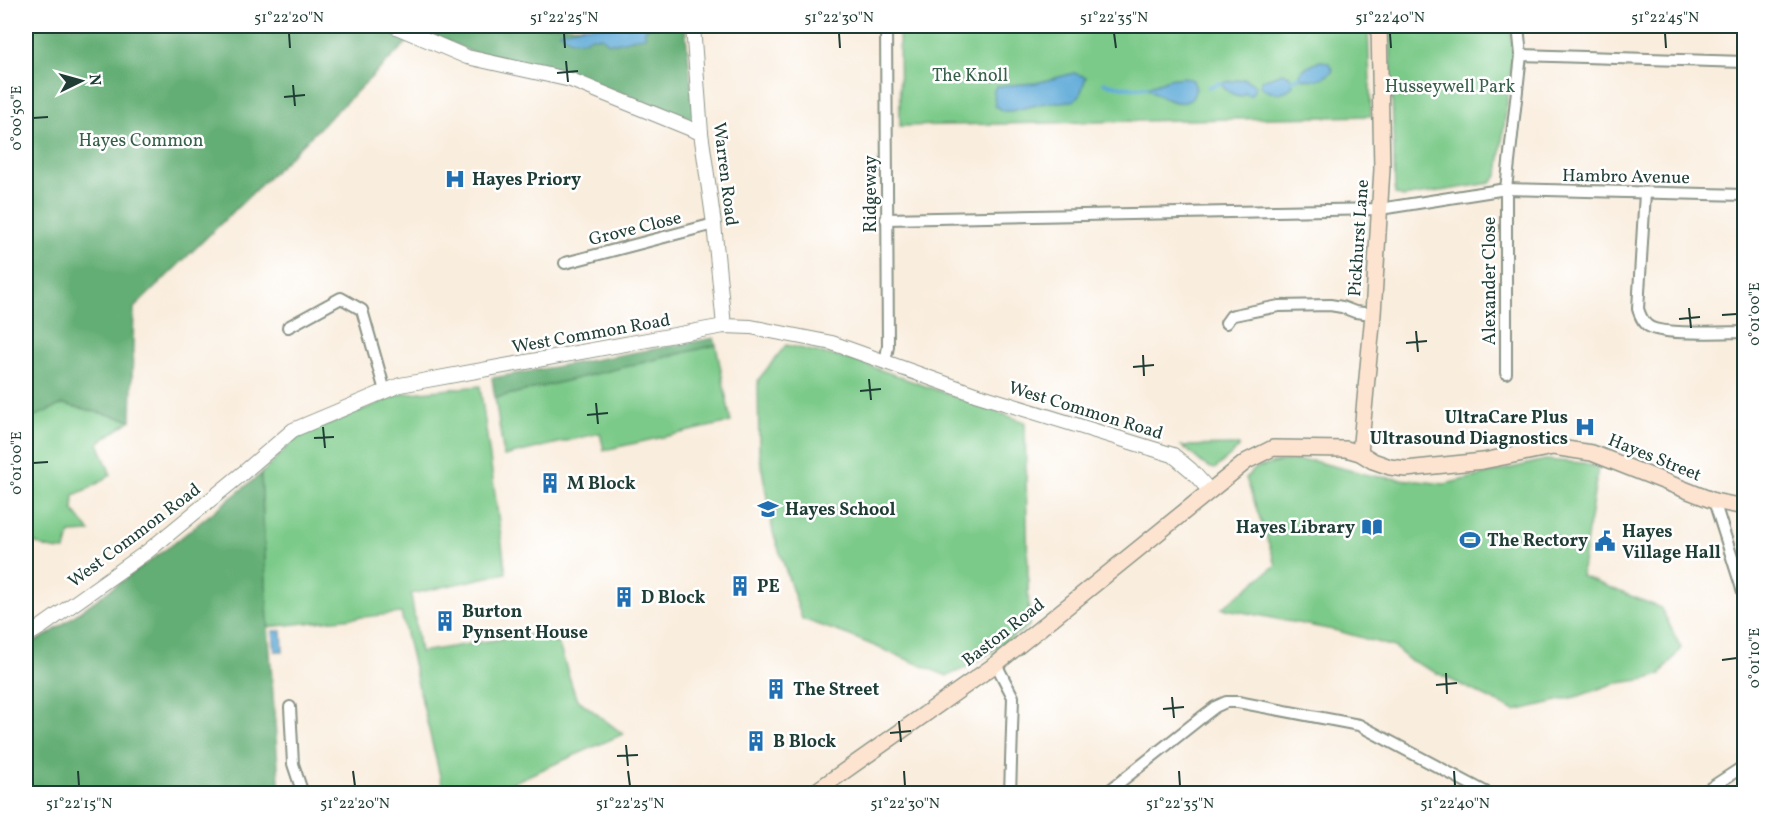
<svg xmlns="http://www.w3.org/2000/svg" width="1770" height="819" font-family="Vollkorn,serif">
	<rect width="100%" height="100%" fill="#fff"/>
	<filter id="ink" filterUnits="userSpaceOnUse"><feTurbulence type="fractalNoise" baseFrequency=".0167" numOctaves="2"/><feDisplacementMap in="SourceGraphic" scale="12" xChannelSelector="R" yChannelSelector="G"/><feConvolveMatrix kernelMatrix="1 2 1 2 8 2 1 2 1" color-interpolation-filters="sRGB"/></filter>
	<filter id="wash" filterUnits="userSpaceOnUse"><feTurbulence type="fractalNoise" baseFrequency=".008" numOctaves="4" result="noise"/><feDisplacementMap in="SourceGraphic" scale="24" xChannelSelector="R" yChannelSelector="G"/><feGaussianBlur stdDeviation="1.35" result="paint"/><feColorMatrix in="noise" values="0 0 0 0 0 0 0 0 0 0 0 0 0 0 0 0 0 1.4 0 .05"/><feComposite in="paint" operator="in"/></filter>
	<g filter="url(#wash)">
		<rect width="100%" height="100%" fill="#f9eddd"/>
		<!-- green -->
		<g fill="#7bca89" stroke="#4d845e" stroke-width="1.5">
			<path d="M899,26H1368L1371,116L900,126Z"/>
			<path d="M1390,26H1510L1513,53L1498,175L1491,183L1403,197L1395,194Z"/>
			<path d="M716,345L731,422L604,450L600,433L504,456L495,398Z"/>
			<path d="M786,345L856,361L1025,422L1029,626L968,667L947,676L848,635L802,619L773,532L759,452L758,380Z"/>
			<path d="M480,386L506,573L411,594L420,652L538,633L559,645L576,698L623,734L489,793H444L401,613L268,627L261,474L297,437L401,394Z"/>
			<path d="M63,404L131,420L98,443L111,475L90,488L74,495L73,510L90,532L70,533L65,550C49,550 39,546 26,537V420Z"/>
			<path d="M1239,445V448L1215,469C1201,467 1194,453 1182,446Z"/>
			<path d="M1545,460L1584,463L1598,468L1581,576L1661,608L1681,648L1661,674L1647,679L1612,684L1579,696L1515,711L1408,659L1394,647L1338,631L1222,608L1276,565L1246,478L1256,468L1283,461H1313L1373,476L1445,484Z"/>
		</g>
		<!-- forest -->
		<g fill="#64ae75" stroke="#427654" stroke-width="1.5">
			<path d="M26,26H685L695,120L589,82L471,52L421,29L134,308L131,420L63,404L26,420Z"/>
			<path d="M714,338L716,345L495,398L492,378Z"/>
			<path d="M261,474L268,624L280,793H26V646L49,634L173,544Z"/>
		</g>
		<!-- water -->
		<g fill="#5faad8" stroke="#3f7486" stroke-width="1.5">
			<path d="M584,26H652L645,29V36L616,43H609L601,37H592L581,41L571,40L559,32Z"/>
			<path d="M1320,61C1327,61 1331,63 1333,70C1325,80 1311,82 1299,77L1302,70Z"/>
			<path d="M1074,73L1086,77L1080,95L1073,101L1045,103L1011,111H1003L995,106L994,90L997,86L1036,83Z"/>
			<path d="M1283,73C1290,75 1292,78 1293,86C1283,95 1269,95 1260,86L1262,80Z"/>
			<path d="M1183,77L1193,80L1196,89C1194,92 1194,96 1192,98C1181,110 1156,95 1147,87L1169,79Z"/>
			<path d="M1244,79L1255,85L1254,91L1250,96L1245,93L1242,96C1233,96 1225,90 1220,83Z"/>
			<path d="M273,631H282L283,651H275Z"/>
		</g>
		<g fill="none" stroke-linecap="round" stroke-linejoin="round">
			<!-- stream -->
			<g stroke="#5faad8" stroke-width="4">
				<path d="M1292,80L1299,77"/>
				<path d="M1104,83C1119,87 1132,89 1147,87"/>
				<path d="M1209,87L1220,83"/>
			</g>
		</g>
	</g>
	<g filter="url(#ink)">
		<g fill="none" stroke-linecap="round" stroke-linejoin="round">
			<!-- minor casing -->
			<g stroke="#8c9588" stroke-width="14">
				<g id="minor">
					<path d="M1521,55L1744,62"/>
					<path d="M1645,193L1638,309C1640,315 1642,321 1647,325C1658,336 1726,332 1744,332"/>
					<path d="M886,219L1380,209L1506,189L1521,55L1518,26"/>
					<path d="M565,263L714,224"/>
					<path d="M1226,323L1231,316L1234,315L1279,306L1330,305L1342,307L1355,312L1373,314"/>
					<path d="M288,327L341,298L362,310L385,391"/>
					<path d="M885,363L888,346L886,26"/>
					<path d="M1506,373V189L1744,195"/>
					<path d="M1714,501L1744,595"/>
					<path d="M996,664L1013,697L1010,794"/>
					<path d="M290,707L293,764L303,794"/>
					<path d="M1105,794L1202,717L1215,707L1226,702H1238L1359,725L1489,794"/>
					<path d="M1701,794L1744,766"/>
				</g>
			</g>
			<!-- tertiary casing -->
			<g stroke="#8c9588" stroke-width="16">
				<g id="tertiary">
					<path d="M394,26L467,57L571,80L701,133"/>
					<path d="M693,26L701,133L714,224L724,326"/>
					<path d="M26,636L41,627L148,551L243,473L293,430L400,385L724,326L751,327L832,343L975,394L1173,455L1191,470L1210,491"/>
				</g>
			</g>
			<!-- secondary casing -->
			<g stroke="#8c9588" stroke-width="18">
				<g id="secondary">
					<path d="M1360,453L1373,314L1382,169L1379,26"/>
					<path d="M812,794L996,664L1247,461L1273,448L1346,449L1360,453L1373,461L1390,467L1406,469L1483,461L1553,447L1592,453L1714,501L1744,507"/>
				</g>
			</g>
			<!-- minor -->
			<use href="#minor" stroke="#fff" stroke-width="10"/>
			<!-- tertiary -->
			<use href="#tertiary" stroke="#fff" stroke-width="14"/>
			<!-- secondary -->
			<use href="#secondary" stroke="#fde4d0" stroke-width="15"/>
		</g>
	</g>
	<!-- ticks -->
	<path fill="none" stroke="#1f3d34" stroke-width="2" d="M289,33L290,48M564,33L565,48M839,33L840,48M1114,33L1116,48M1390,33L1391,48M1665,33L1666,48M566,61L568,82M557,73L578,71M293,85L295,106M284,97L305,95M33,118L48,117M1689,308L1691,328M1722,315L1737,314M1679,319L1700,317M1416,331L1418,352M1406,343L1427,341M1143,355L1144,376M1133,367L1154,365M869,379L871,400M860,391L881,389M596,403L598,424M587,415L608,413M323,427L325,448M314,438L334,437M33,463L48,462M1722,660L1737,658M1446,673L1447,694M1436,685L1457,683M1172,697L1174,718M1163,709L1184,707M899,721L901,742M890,733L911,731M626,745L628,766M617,756L638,755M78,771L79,786M353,771L355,786M628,771L630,786M904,771L905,786M1179,771L1180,786M1454,771L1455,786"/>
	<!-- icons -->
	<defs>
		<g id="hospital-bare" transform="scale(1.62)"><path d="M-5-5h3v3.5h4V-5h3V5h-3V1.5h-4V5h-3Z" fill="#1f6fb2" stroke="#fff" stroke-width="2.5" paint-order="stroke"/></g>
		<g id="building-bare" transform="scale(1.62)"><path d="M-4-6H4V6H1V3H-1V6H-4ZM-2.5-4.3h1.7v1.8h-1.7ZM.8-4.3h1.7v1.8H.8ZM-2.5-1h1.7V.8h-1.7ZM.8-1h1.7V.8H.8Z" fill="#1f6fb2" stroke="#fff" stroke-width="2.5" paint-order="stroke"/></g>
		<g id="school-bare" transform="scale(1.62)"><path d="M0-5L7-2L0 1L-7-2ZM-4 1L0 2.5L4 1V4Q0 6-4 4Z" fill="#1f6fb2" stroke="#fff" stroke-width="2.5" paint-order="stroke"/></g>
		<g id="library-bare" transform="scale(1.62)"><path d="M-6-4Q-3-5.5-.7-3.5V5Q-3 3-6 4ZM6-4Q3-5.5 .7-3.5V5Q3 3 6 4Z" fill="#1f6fb2" stroke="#fff" stroke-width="2.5" paint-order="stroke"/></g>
		<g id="stadium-bare" transform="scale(1.62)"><path d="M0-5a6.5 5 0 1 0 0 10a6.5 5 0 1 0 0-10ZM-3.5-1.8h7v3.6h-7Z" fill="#1f6fb2" stroke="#fff" stroke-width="2.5" paint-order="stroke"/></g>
		<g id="civic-bare" transform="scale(1.62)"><path d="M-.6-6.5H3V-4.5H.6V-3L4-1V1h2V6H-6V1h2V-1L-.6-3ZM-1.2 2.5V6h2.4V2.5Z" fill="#1f6fb2" stroke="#fff" stroke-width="2.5" paint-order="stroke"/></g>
	</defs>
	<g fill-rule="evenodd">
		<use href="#hospital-bare" x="455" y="179"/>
		<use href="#hospital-bare" x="1585" y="427"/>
		<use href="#building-bare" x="550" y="483"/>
		<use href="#school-bare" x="768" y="509"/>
		<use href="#library-bare" x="1372" y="527"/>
		<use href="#stadium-bare" x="1470" y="540"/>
		<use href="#civic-bare" x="1605" y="541"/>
		<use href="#building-bare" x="740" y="586"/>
		<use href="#building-bare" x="624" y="597"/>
		<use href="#building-bare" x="445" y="621"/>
		<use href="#building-bare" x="776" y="689"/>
		<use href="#building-bare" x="756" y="741"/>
	</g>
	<g text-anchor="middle" stroke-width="5" stroke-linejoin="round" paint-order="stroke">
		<!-- park labels -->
		<g font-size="18" fill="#366049" stroke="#fff">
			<text x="970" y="81">The Knoll</text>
			<text x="1450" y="92">Husseywell Park</text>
			<text x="141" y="146">Hayes Common</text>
		</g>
		<!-- street labels -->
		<g font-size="18" fill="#1f3d34" stroke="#fff">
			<text transform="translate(726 174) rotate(83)" y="6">Warren Road</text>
			<text transform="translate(1626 176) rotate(1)" y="6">Hambro Avenue</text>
			<text transform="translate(870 194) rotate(-90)" y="6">Ridgeway</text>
			<text transform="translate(635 228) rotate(-14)" y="6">Grove Close</text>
			<text transform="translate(1358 238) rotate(-86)" y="6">Pickhurst Lane</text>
			<text transform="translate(1489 281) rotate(-90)" y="6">Alexander Close</text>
			<text transform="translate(591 333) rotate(-10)" y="6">West Common Road</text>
			<text transform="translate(1086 410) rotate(17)" y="6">West Common Road</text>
			<text transform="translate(1655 457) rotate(22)" y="6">Hayes Street</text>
			<text transform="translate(134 535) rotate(-37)" y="6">West Common Road</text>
			<text transform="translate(1003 632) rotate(-38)" y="6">Baston Road</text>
		</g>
		<!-- poi labels -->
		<g font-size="18" font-weight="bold" fill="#1f3d34" stroke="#fff" text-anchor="start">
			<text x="472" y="185">Hayes Priory</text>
			<text x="1568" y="423" text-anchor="end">UltraCare Plus<tspan x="1568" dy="21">Ultrasound Diagnostics</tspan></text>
			<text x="567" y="489">M Block</text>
			<text x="785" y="515">Hayes School</text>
			<text x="1355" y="533" text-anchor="end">Hayes Library</text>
			<text x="1622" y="537">Hayes<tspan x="1622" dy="21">Village Hall</tspan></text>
			<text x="1487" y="546">The Rectory</text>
			<text x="757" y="592">PE</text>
			<text x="641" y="603">D Block</text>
			<text x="462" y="617">Burton<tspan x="462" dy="21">Pynsent House</tspan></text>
			<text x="793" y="695">The Street</text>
			<text x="773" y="747">B Block</text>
		</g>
	</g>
	<!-- margin -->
	<rect width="1770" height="819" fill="none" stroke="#fff" stroke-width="66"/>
	<!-- north arrow -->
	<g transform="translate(81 81) rotate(85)" stroke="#ffffff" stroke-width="4.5" paint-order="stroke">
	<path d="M0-4.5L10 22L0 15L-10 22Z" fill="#1f3d34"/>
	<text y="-9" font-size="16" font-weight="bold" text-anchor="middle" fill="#1f3d34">N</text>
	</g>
	<rect x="33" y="33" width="1704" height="753" fill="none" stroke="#1f3d34" stroke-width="2"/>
	<g font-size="15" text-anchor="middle" fill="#1f3d34">
		<text x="289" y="22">51°22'20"N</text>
		<text x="564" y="22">51°22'25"N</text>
		<text x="839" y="22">51°22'30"N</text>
		<text x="1114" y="22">51°22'35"N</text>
		<text x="1390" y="22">51°22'40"N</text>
		<text x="1665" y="22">51°22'45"N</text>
		<text transform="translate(16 118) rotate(-90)" y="5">0°00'50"E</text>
		<text transform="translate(1754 314) rotate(-90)" y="5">0°01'00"E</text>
		<text transform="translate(16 463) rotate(-90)" y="5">0°01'00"E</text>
		<text transform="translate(1754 658) rotate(-90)" y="5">0°01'10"E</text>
		<text x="79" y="808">51°22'15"N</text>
		<text x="355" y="808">51°22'20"N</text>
		<text x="630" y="808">51°22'25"N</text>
		<text x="905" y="808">51°22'30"N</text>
		<text x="1180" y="808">51°22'35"N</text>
		<text x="1455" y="808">51°22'40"N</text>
	</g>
</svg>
